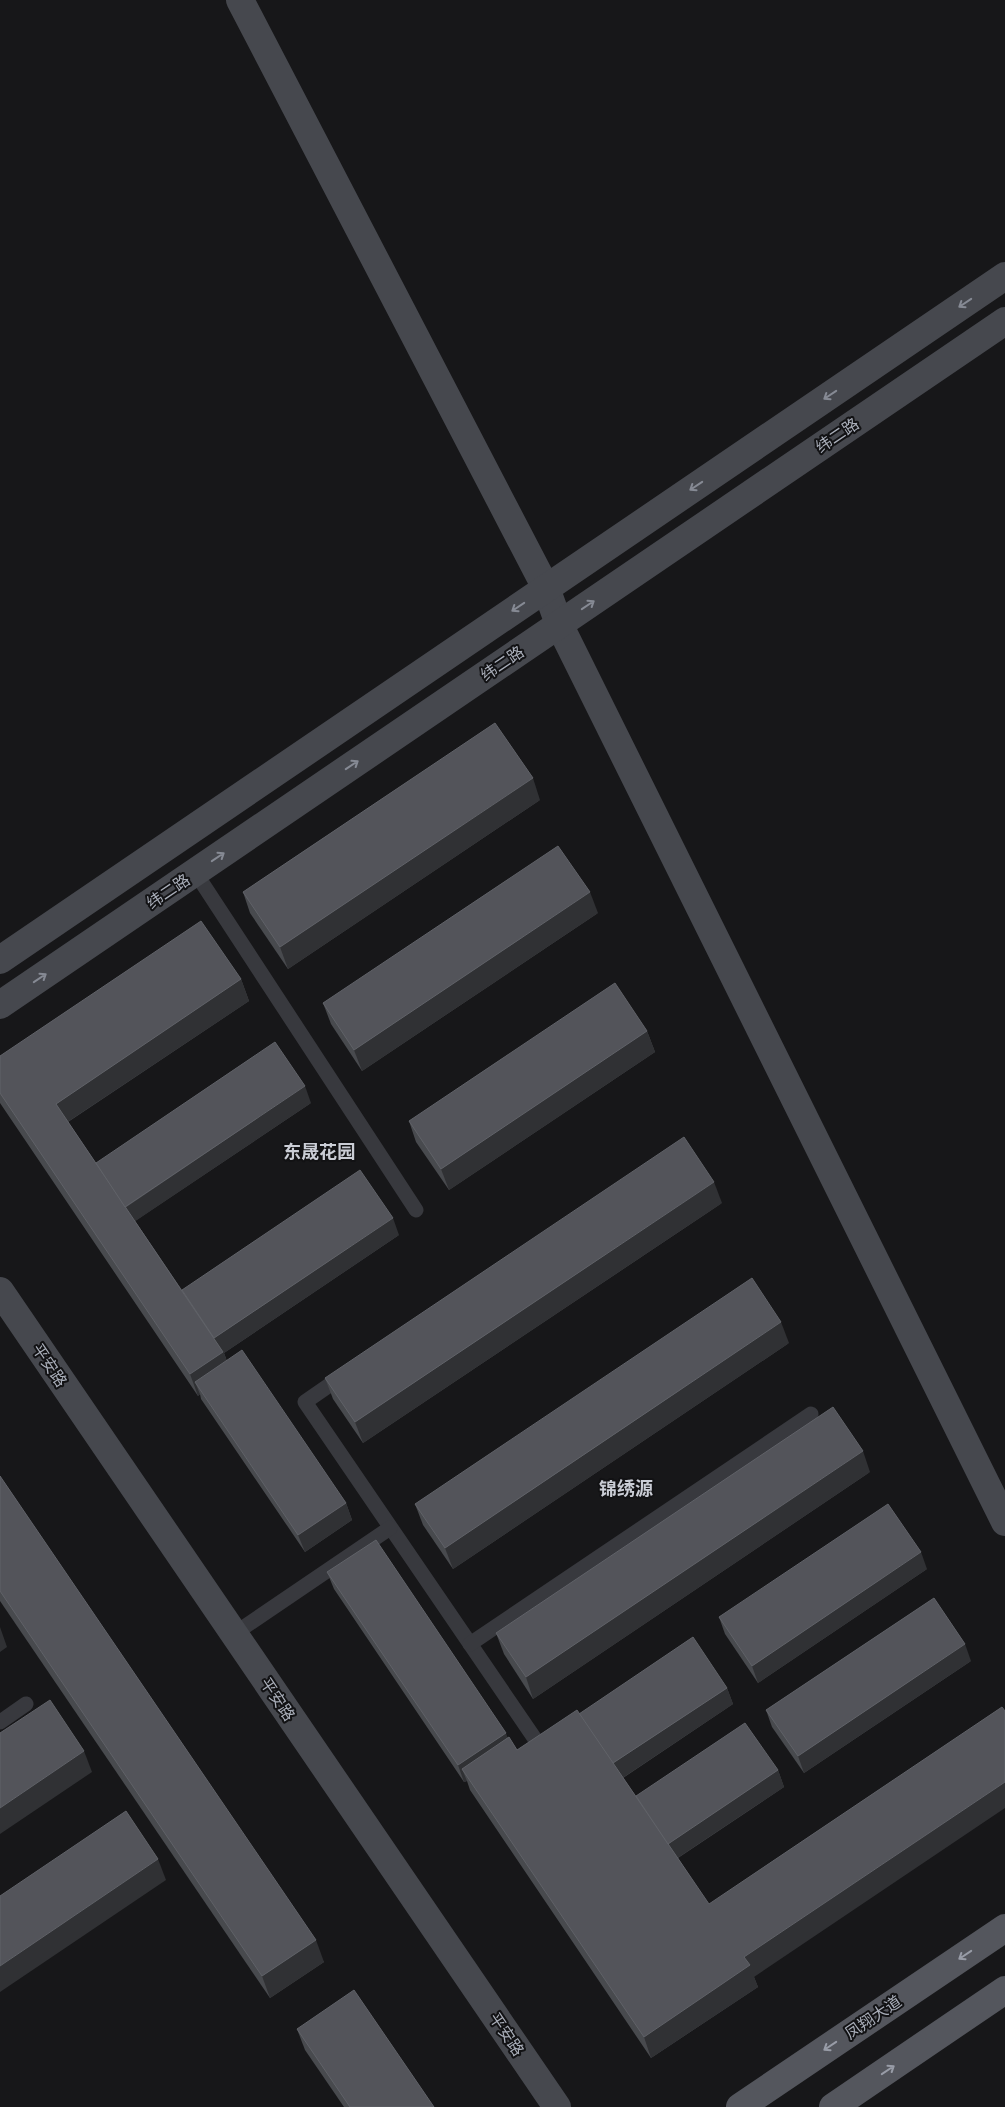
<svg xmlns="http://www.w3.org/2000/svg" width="1005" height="2107" font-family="'Exo 2','Noto Sans SC',sans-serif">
	<rect width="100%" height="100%" fill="#171719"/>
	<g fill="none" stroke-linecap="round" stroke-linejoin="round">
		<!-- lane -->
		<g stroke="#38393e" stroke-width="15">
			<path d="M195,872L416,1210"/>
			<path d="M344,1375L305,1402L535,1739"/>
			<path d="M234,1634L390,1528"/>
			<path d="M470,1644L811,1414"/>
			<path d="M0,1722L26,1704"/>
		</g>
		<!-- secondary -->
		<g stroke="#46484e" stroke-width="28">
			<path d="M240,0L546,588L559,624L1005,1522"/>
			<path d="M0,960L1005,276"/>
			<path d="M0,1005L1005,321"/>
			<path d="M0,1291L557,2107"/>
		</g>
		<!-- primary -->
		<g stroke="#54565d" stroke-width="28">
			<path d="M740,2107L1005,1928"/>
			<path d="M833,2107L1005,1990"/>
		</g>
	</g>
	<!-- wall -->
	<g fill="#484a4e">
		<path d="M540,800L288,969L250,913L243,892Z"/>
		<path d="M598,913L362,1071L331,1024L323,1003Z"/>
		<path d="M241,979L249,1001L68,1122L96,1163L311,1103L135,1221L182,1290L399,1235L224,1353L227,1361L346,1503L352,1520L305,1552L201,1399L200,1394L198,1396L0,1103V1056Z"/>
		<path d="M647,1031L655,1052L449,1190L416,1142L409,1121Z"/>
		<path d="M722,1203L363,1443L333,1399L325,1378Z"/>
		<path d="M789,1343L453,1569L423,1525L415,1504Z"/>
		<path d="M870,1472L533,1699L504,1654L496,1633Z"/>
		<path d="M0,1476L324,1962L270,1998L0,1601Z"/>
		<path d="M927,1569L758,1683L725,1634L719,1617Z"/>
		<path d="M327,1572L508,1738L517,1750L579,1714L727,1688L733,1704L623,1778L636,1796L778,1770L784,1787L678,1858L754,1977L758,1987L651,2058L470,1790L467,1781L464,1782L334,1589Z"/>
		<path d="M971,1661L804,1773L772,1727L766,1710Z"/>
		<path d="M297,2029L434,2107H344L305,2050Z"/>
	</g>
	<!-- shaded-wall -->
	<g fill="#303134">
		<path d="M533,778L540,800L288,969L280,947Z"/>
		<path d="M590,892L598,913L362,1071L354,1050Z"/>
		<path d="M241,979L249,1001L63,1125L56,1104Z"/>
		<path d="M647,1031L655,1052L449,1190L441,1169Z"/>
		<path d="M305,1086L311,1103L131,1224L125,1208Z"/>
		<path d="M714,1182L722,1203L363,1443L355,1422Z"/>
		<path d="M393,1218L399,1235L224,1353L231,1373L195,1382L200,1394L198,1396L190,1374L213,1339Z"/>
		<path d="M781,1322L789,1343L453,1569L445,1548Z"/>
		<path d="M863,1451L870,1472L533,1699L526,1677Z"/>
		<path d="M346,1503L352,1520L305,1552L298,1535Z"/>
		<path d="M921,1552L927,1569L758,1683L752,1666Z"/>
		<path d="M0,1627L7,1647L0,1652Z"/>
		<path d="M965,1644L971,1661L804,1773L798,1756Z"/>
		<path d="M727,1688L733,1704L618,1781L612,1764Z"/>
		<path d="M506,1733L512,1750L462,1769L467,1781L464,1782L458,1765Z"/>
		<path d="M84,1751L92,1772L0,1834V1808Z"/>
		<path d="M778,1770L784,1787L673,1861L667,1844Z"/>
		<path d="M1005,1782V1808L754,1977L758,1987L651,2058L644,2037L744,1957Z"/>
		<path d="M158,1859L166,1880L0,1992V1966Z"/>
		<path d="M316,1940L324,1962L270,1998L262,1976Z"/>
	</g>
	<!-- building -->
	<g fill="#53545a" stroke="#606268">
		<path d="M495,723L533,778L280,947L243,892Z"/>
		<path d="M558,846L590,892L354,1050L323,1003Z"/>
		<path d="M201,921L241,979L56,1104L223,1352L190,1374L0,1093V1056Z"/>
		<path d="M615,983L647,1031L441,1169L409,1121Z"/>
		<path d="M275,1042L305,1086L125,1207L96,1163Z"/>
		<path d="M684,1137L714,1182L355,1422L325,1378Z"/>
		<path d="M360,1170L393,1218L214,1338L182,1290Z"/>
		<path d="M752,1278L781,1322L445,1548L415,1504Z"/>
		<path d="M242,1350L346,1503L298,1535L195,1382Z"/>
		<path d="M833,1407L863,1451L526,1677L496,1633Z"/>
		<path d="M0,1476L316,1940L262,1976L0,1591Z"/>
		<path d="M888,1504L921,1552L752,1666L719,1617Z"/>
		<path d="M376,1540L506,1733L458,1765L327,1572Z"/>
		<path d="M934,1598L965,1644L798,1756L766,1710Z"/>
		<path d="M693,1637L727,1688L613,1763L579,1714Z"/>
		<path d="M50,1700L84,1751L0,1808V1733Z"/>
		<path d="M1002,1707L1005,1711V1782L744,1957L750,1965L644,2037L462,1769L509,1737L517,1750L577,1710L709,1904Z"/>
		<path d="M745,1723L778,1770L668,1844L636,1796Z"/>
		<path d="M126,1811L158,1859L0,1966V1896Z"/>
		<path d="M354,1990L434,2107H350L297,2029Z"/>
	</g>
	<!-- one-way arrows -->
	<defs><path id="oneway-shaft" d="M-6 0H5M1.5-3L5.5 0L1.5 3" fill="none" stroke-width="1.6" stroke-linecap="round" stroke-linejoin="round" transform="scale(1.25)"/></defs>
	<g stroke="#868a94">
		<use href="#oneway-shaft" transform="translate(965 303) rotate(146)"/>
		<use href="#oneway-shaft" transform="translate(830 395) rotate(146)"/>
		<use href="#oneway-shaft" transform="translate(696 486) rotate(146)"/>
		<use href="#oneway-shaft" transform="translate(588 605) rotate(-34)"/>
		<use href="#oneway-shaft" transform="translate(518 607) rotate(146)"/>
		<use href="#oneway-shaft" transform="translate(352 765) rotate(-34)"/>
		<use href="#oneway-shaft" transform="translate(218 857) rotate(-34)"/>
		<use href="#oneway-shaft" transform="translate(40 978) rotate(-34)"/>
	</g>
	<g stroke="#989ca7">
		<use href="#oneway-shaft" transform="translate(965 1955) rotate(146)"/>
		<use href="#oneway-shaft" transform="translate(830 2046) rotate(146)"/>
		<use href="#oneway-shaft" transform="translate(888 2070) rotate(-34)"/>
	</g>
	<g text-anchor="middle" stroke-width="4" stroke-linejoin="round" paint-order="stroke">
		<!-- street labels -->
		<g font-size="16" fill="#a9aeb9" stroke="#121214">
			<text transform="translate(837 435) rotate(-34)" y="6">纬二路</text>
			<text transform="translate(502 663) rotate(-34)" y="6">纬二路</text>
			<text transform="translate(168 891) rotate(-34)" y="6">纬二路</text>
			<text transform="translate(50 1365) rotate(56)" y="6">平安路</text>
			<text transform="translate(278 1699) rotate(56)" y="6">平安路</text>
			<text transform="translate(873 2017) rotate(-34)" y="6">凤翔大道</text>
			<text transform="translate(507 2034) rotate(56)" y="6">平安路</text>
		</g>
		<!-- neighbourhood labels -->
		<g font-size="18" font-weight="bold" fill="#cacdd5" stroke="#121214">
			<text x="319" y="1158">东晟花园</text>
			<text x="626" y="1495">锦绣源</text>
		</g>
	</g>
</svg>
